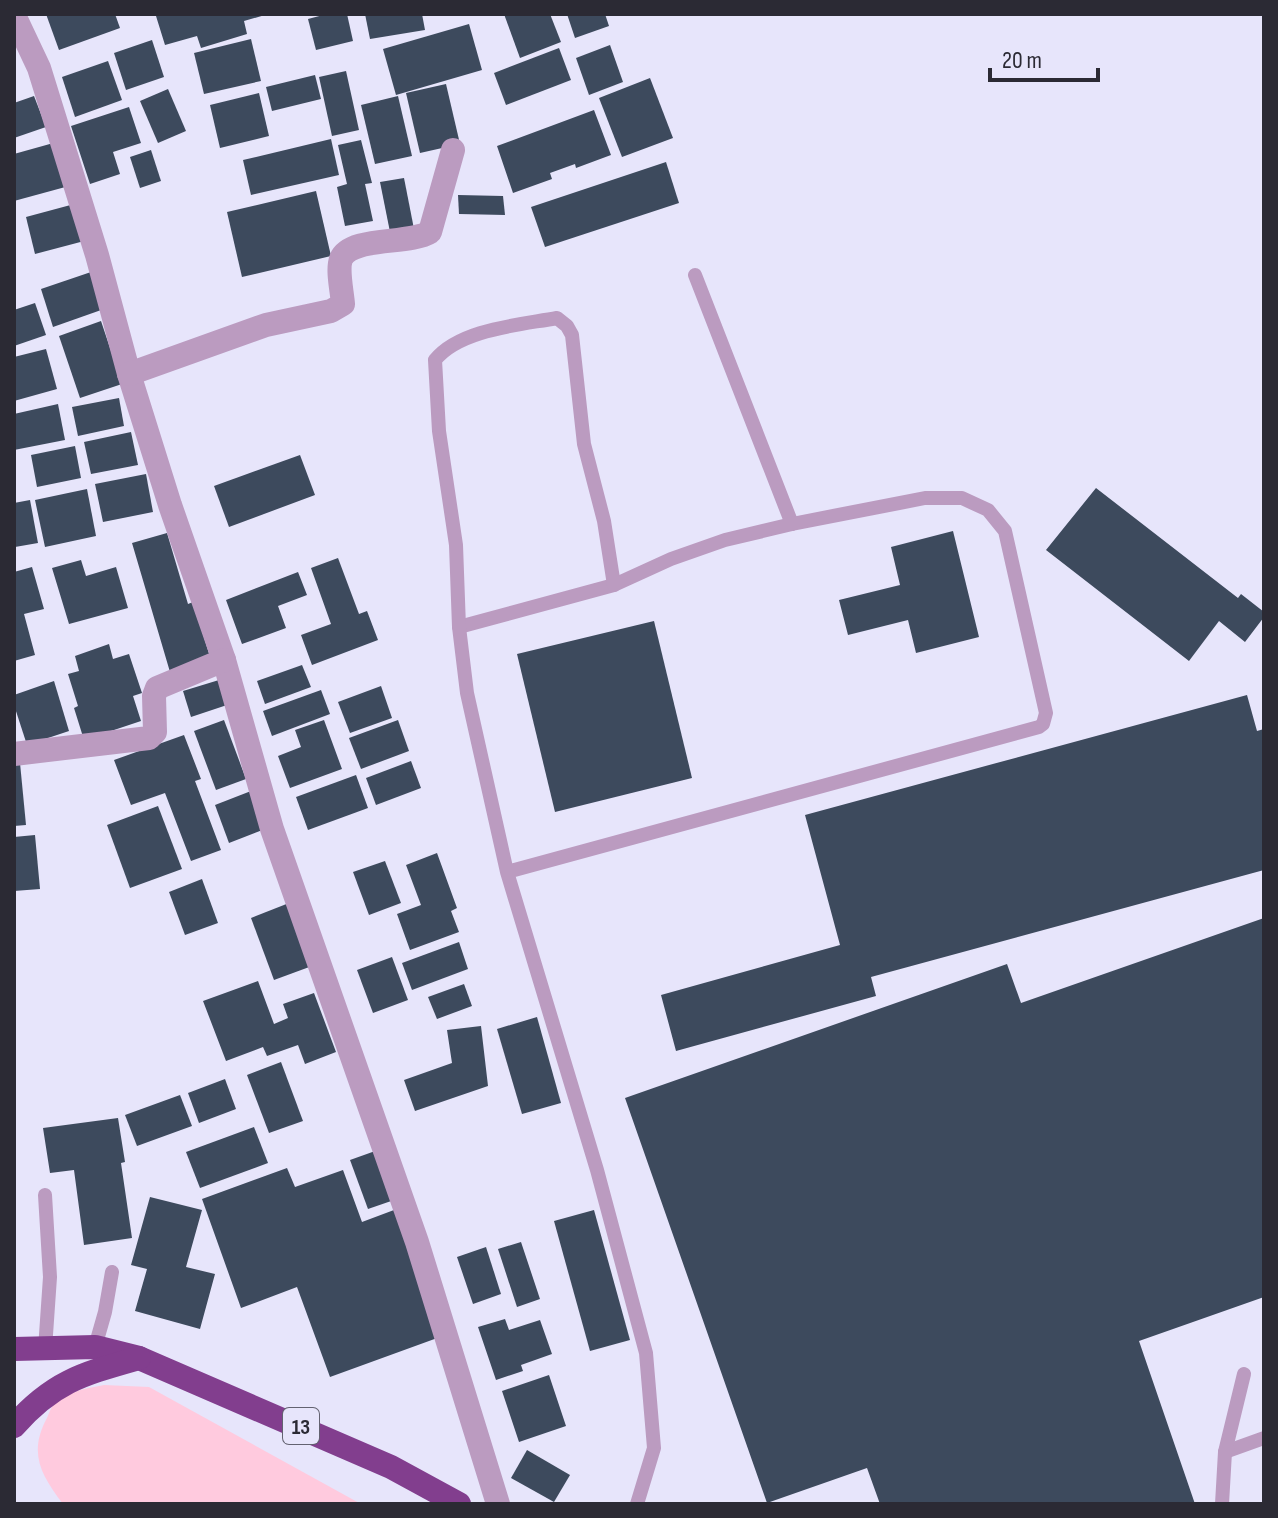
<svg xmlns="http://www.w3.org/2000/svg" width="1278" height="1518" font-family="'Sofia Sans Condensed',sans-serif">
	<rect width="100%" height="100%" fill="#e7e5fb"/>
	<!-- green -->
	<path fill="#ffcade" d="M104,1385L149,1387L361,1504H63C41,1475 28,1453 47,1418C49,1413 52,1405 56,1402C69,1391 88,1388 104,1385Z"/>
	<!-- building -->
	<g fill="#3d4a5d">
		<path d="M46,14H115L120,28L59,50Z"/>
		<path d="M163,14H264L265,15L244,21L247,34L201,48L197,36L165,45L156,16Z"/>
		<path d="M327,14H347L353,41L316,50L308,19Z"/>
		<path d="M365,14H422L425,30L370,39Z"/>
		<path d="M504,14H550L561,42L520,58Z"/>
		<path d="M567,14H605L609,26L575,38Z"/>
		<path d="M469,24L482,70L396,95L383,49Z"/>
		<path d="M251,39L261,81L204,94L194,53Z"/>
		<path d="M152,40L164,77L126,90L114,53Z"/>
		<path d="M610,45L623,82L589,95L576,58Z"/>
		<path d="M559,48L571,80L506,105L494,73Z"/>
		<path d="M108,61L122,100L75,117L62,77Z"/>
		<path d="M346,71L359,130L332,136L319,77Z"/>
		<path d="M315,75L321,99L272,111L266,87Z"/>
		<path d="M650,78L673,138L622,157L599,98Z"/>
		<path d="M446,84L460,144L420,153L406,93Z"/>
		<path d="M168,89L186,131L158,143L140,101Z"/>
		<path d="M259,93L269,136L220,148L210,105Z"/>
		<path d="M34,96L46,127L14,138V103Z"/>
		<path d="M398,96L412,156L375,164L361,105Z"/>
		<path d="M129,107L141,143L113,152L120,174L90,184L71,126Z"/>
		<path d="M594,110L611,155L576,168L575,164L550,173L552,179L513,193L497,146Z"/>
		<path d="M331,139L339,175L251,195L243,160Z"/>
		<path d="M361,140L372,183L365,184L373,221L345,226L337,187L347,184L338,145Z"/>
		<path d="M57,142L69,186L14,201V154Z"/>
		<path d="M151,150L161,181L140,188L130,157Z"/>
		<path d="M666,162L679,203L545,247L531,207Z"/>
		<path d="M404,178L414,229L390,232L380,182Z"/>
		<path d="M316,191L331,256L242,277L227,212Z"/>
		<path d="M458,195L503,196L505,215L459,214Z"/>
		<path d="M78,203L88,240L35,254L26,217Z"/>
		<path d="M91,272L104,309L53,327L41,289Z"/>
		<path d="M35,303L46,335L14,346V310Z"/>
		<path d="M101,321L122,384L80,398L59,336Z"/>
		<path d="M46,349L57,389L14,401V357Z"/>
		<path d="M119,398L124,426L78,436L72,407Z"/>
		<path d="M58,404L65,440L14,450V414Z"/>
		<path d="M131,432L138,465L91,474L84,442Z"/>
		<path d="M75,446L81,478L37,487L31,455Z"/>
		<path d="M300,455L315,495L229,527L214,486Z"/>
		<path d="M146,474L153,512L103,522L95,484Z"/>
		<path d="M1096,488L1238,598L1241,594L1264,612V617L1245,642L1219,621L1189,661L1046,550Z"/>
		<path d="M87,489L96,536L45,547L35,500Z"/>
		<path d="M30,500L38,543L15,547L14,503Z"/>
		<path d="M953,531L979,637L916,653L908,620L848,635L839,600L900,585L891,547Z"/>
		<path d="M167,533L188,604L193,602L211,660L170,672L132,543Z"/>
		<path d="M338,558L359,614L367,611L378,640L312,665L301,635L331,624L311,568Z"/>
		<path d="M81,560L86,576L116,567L128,608L69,624L52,568Z"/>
		<path d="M32,567L44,609L24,614L35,655L14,661V572Z"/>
		<path d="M298,572L307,595L278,606L286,628L242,644L226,600Z"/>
		<path d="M654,621L692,778L555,812L517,654Z"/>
		<path d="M109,644L113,659L129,654L142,693L133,696L141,721L84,740L74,708L78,706L68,674L79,671L75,656Z"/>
		<path d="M302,665L311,687L265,704L257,681Z"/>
		<path d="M219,680L227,705L191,717L183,691Z"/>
		<path d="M54,681L69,731L27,745L14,705V695Z"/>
		<path d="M381,686L392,718L350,733L338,702Z"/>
		<path d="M321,690L330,714L272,736L263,711Z"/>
		<path d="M1247,695L1257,731L1264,729V870L871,977L876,996L676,1051L661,995L840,945L805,815Z"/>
		<path d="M224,720L246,779L216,790L194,731Z"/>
		<path d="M324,720L342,769L290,788L278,756L301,747L295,730Z"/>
		<path d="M398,720L409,751L361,769L349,738Z"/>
		<path d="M184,735L201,779L195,781L221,850L191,861L165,793L131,805L114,760Z"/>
		<path d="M411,761L421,788L376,805L366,778Z"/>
		<path d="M20,763L26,825L14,826V764Z"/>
		<path d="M356,775L368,808L308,830L296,797Z"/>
		<path d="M251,791L265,829L229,843L215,805Z"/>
		<path d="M158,806L182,869L130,888L107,825Z"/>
		<path d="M35,835L40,889L14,891V837Z"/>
		<path d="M437,853L457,908L451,911L459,932L410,950L397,914L421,905L406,865Z"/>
		<path d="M385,861L401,903L369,915L353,872Z"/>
		<path d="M202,879L218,923L185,935L169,892Z"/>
		<path d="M289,903L312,966L274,980L251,918Z"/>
		<path d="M1264,918V1297L1139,1341L1195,1504H880L867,1468L767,1503L625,1098L1007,964L1021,1003Z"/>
		<path d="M459,942L468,969L412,990L402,963Z"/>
		<path d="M392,957L408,1000L373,1013L357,970Z"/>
		<path d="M258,981L274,1024L288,1018L283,1004L314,993L336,1052L305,1064L298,1045L267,1056L263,1047L226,1061L203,1001Z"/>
		<path d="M464,984L472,1006L437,1019L428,997Z"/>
		<path d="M537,1017L561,1103L522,1114L497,1029Z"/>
		<path d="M481,1026L488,1086L415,1111L404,1080L452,1063L447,1030Z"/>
		<path d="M281,1062L303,1121L269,1133L247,1075Z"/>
		<path d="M225,1079L236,1109L199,1123L188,1093Z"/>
		<path d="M180,1095L192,1126L137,1146L125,1115Z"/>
		<path d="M118,1118L125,1162L121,1163L132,1238L84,1245L74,1170L50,1173L43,1128Z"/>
		<path d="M254,1127L268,1163L200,1188L186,1152Z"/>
		<path d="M378,1150L397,1199L368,1209L350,1160Z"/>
		<path d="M287,1168L295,1187L343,1170L362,1222L394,1210L440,1337L330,1377L297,1287L241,1308L202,1199Z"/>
		<path d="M150,1197L202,1210L186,1267L215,1274L200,1329L135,1311L147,1269L131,1265Z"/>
		<path d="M594,1210L630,1340L590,1351L554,1221Z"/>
		<path d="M521,1242L540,1299L517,1307L498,1249Z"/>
		<path d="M486,1247L501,1294L473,1304L457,1257Z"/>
		<path d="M505,1319L509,1330L540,1320L552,1354L521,1365L523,1371L496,1380L478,1327Z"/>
		<path d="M549,1375L566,1426L519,1442L502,1391Z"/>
		<path d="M527,1450L570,1475L554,1502L511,1478Z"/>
	</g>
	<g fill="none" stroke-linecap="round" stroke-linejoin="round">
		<!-- lane -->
		<g stroke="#bb9bc0" stroke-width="14">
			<path d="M695,275L792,524"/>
			<path d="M459,627L614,585"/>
			<path d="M507,872L1039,727L1043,724L1046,713L1005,531L988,510L962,498H925L792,524L725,540L671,559L614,585L604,521L584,444L572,335L567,326L557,318C520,325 460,329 435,360L439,431L456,545L459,627L467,693L507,872L597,1170L646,1353L654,1448L637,1504"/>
			<path d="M95,1347L105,1312L112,1272"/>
			<path d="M45,1349L50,1277L45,1195"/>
			<path d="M1225,1452L1264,1438"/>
			<path d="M1222,1504L1225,1452L1244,1374"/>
		</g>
		<!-- street -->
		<g stroke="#bb9bc0" stroke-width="24">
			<path d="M14,15L39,68L97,255L129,374L170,505L224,660L272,829L417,1242L498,1504"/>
			<path d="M129,374L266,325L331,311L343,304C342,291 337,270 341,259C351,236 409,245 430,232L453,150"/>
			<path d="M14,754L149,738L155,732L154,696L157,688L224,660"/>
		</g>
		<!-- highway -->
		<g stroke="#823e8e" stroke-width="24">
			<path d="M14,1349L95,1347L139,1358L391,1467L459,1504"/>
			<path d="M14,1426C54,1381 83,1374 139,1358"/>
		</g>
	</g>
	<g text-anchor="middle" stroke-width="8" stroke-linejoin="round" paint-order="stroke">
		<!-- shield labels -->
		<rect fill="#e7e5fb" stroke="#636270" stroke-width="2" x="283" y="1408" width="36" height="36" rx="6"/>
		<g font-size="22" font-weight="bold" fill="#2b2a34">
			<text x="301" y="1434">13</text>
		</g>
	</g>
	<!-- border -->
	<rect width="1278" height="1518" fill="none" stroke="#2b2a34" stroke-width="32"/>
	<!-- scale -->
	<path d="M990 68v12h108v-12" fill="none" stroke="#2b2a34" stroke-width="4"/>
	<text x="1002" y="68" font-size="24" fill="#2b2a34" stroke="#e7e5fb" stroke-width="6" paint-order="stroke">20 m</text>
</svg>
